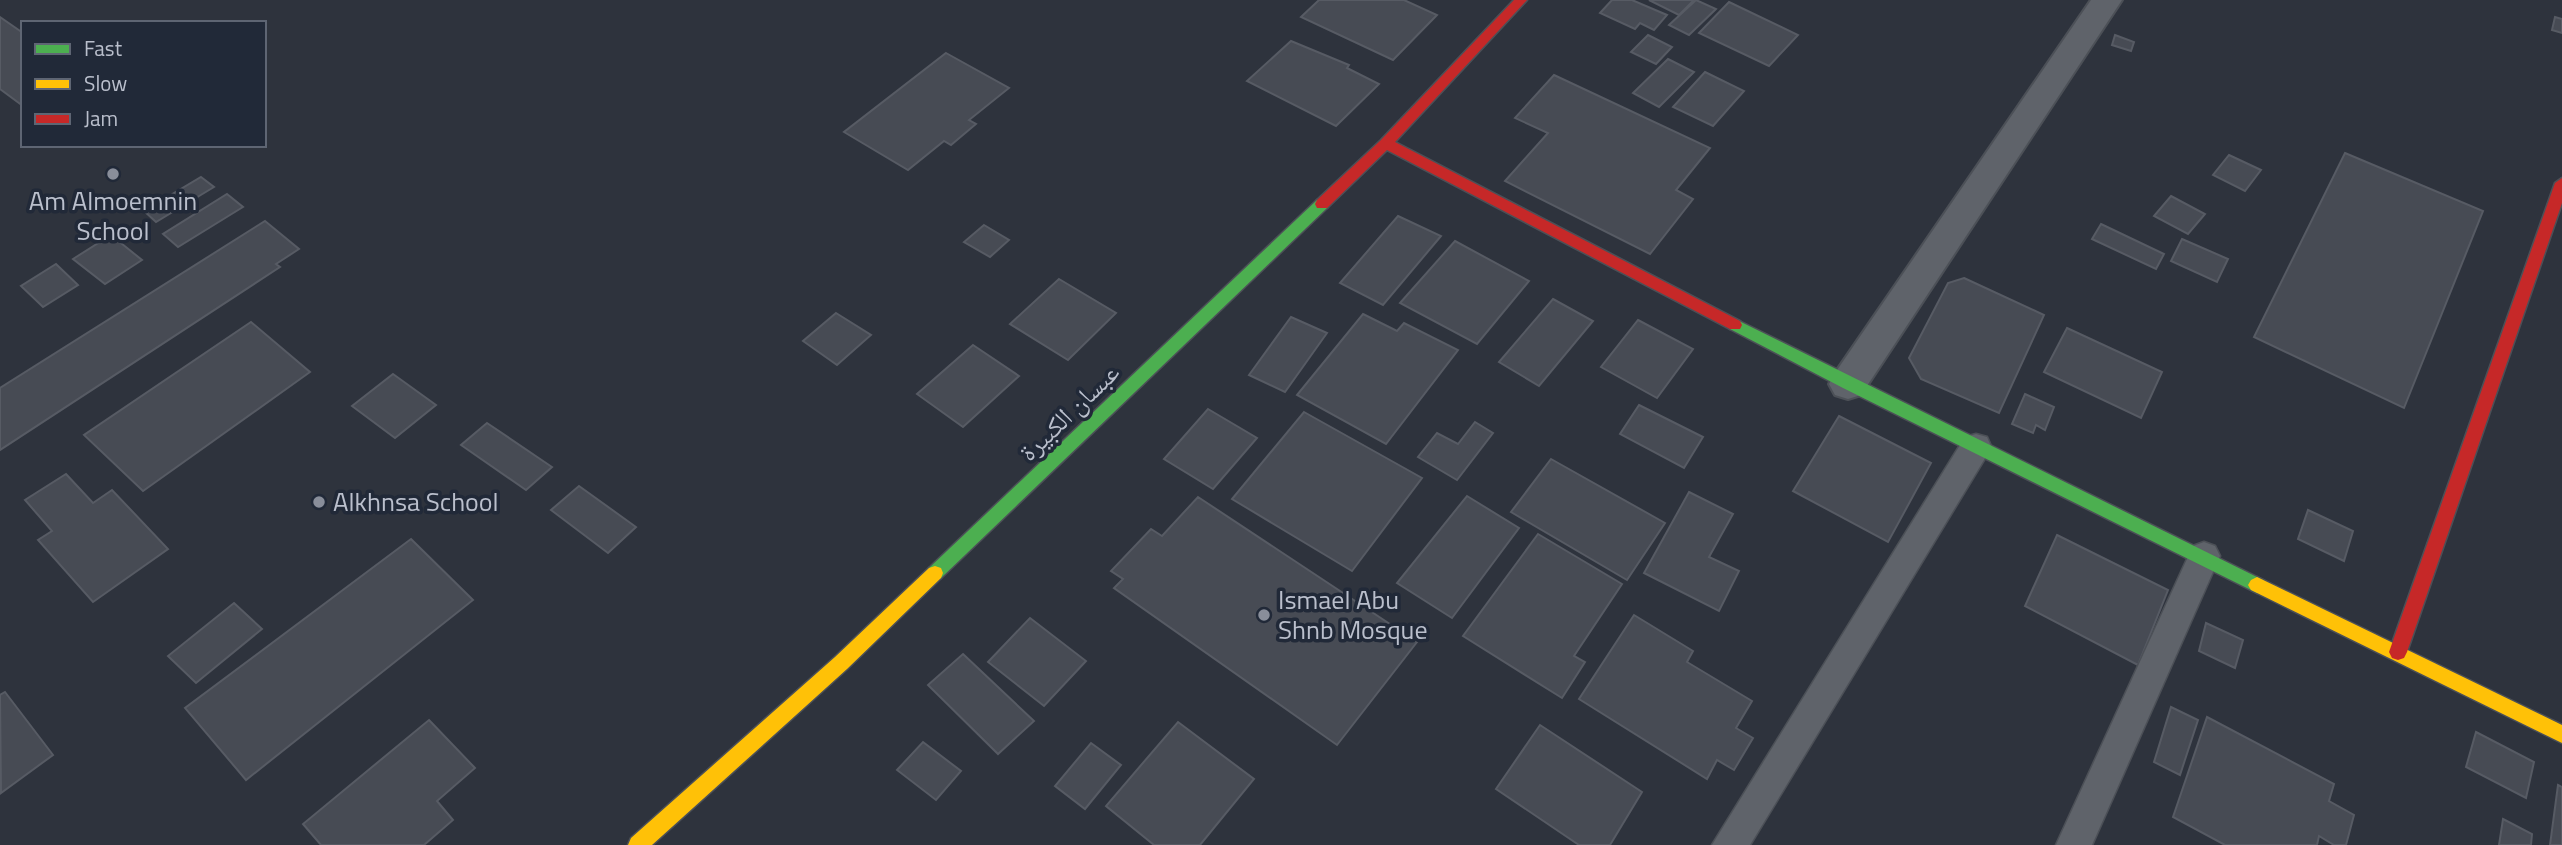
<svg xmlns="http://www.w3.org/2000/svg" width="2562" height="845" font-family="'Titillium Web','Noto Naskh Arabic',sans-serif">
	<rect width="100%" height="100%" fill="#2e333d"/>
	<!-- building -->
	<g fill="#474b54" stroke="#575b64" stroke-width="2">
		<path d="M1319,0H1404L1437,15L1393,60L1301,17Z"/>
		<path d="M1612,0H1632L1667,15L1654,30L1640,23L1635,29L1600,13Z"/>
		<path d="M1649,0H1694L1679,15Z"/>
		<path d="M1696,0L1716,9L1689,35L1669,25Z"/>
		<path d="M1729,2L1798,35L1769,66L1699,33Z"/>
		<path d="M0,17L23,33V106L0,89Z"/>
		<path d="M2555,17L2562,19V33L2552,30Z"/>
		<path d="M1648,35L1672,47L1656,64L1631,52Z"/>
		<path d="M2115,35L2134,42L2131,51L2112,45Z"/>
		<path d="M1291,41L1349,65L1347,68L1379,84L1336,126L1247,81Z"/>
		<path d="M946,53L1009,88L969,120L976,124L951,145L944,141L908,170L844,132Z"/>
		<path d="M1668,59L1694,72L1659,107L1633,93Z"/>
		<path d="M1705,72L1744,91L1713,126L1673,107Z"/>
		<path d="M1554,75L1710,148L1676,190L1693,199L1650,254L1505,181L1548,133L1515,118Z"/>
		<path d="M2345,153L2483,211L2404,408L2254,337Z"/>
		<path d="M2229,155L2261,170L2245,191L2213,175Z"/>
		<path d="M201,177L214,187L156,222L144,211Z"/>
		<path d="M227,194L243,207L178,247L163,234Z"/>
		<path d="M2171,196L2205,214L2188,234L2154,216Z"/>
		<path d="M1398,216L1441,236L1383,305L1340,283Z"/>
		<path d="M265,221L299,249L276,264L280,267L0,450V388Z"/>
		<path d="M2101,224L2164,254L2156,269L2092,239Z"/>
		<path d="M984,225L1009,240L990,257L964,242Z"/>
		<path d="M111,235L142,260L105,284L73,259Z"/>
		<path d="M2182,239L2228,259L2217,282L2171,261Z"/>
		<path d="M1455,241L1529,281L1477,344L1400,303Z"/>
		<path d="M56,264L78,285L43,307L21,286Z"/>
		<path d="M1964,278L2044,315L1999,413L1921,379L1909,358L1948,283Z"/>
		<path d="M1059,279L1116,313L1068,360L1010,324Z"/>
		<path d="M1553,299L1593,321L1539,386L1499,362Z"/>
		<path d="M836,313L871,335L837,365L803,341Z"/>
		<path d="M1363,314L1397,331L1404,323L1458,350L1386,444L1297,395Z"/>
		<path d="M1291,317L1327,333L1285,392L1249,375Z"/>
		<path d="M1638,320L1693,349L1657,398L1601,367Z"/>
		<path d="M251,322L310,372L143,491L84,435Z"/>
		<path d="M2067,328L2162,372L2141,418L2044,372Z"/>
		<path d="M973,345L1019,376L963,427L917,394Z"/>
		<path d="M393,374L436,405L395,438L352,406Z"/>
		<path d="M2025,394L2054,407L2045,430L2036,425L2033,433L2012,424Z"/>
		<path d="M1639,405L1703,437L1684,468L1620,434Z"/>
		<path d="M1208,409L1257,438L1213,489L1164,459Z"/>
		<path d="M1304,412L1422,478L1352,571L1232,499Z"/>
		<path d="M1839,416L1931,463L1888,542L1793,491Z"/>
		<path d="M1475,422L1493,433L1457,480L1418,457L1437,433L1458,444Z"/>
		<path d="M487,423L552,467L526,490L461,445Z"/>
		<path d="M1551,459L1665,523L1627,580L1511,512Z"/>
		<path d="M66,474L93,503L112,490L168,549L93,602L38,540L52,531L25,500Z"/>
		<path d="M579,486L636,527L608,553L551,510Z"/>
		<path d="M1689,492L1733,514L1709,557L1739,571L1719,611L1644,573Z"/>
		<path d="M1467,496L1519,528L1452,618L1397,583Z"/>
		<path d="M1198,497L1417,642L1337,745L1114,588L1123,579L1111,571L1151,529L1162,536Z"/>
		<path d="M2308,510L2353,531L2344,561L2298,539Z"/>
		<path d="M1538,534L1622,584L1574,656L1585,662L1562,698L1463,636Z"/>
		<path d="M2057,535L2168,590L2138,665L2025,606Z"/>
		<path d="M411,539L473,600L246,780L185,708Z"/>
		<path d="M234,603L262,629L196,683L168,656Z"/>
		<path d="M1634,615L1693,651L1687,662L1752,701L1736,728L1753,738L1734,770L1717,760L1707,779L1579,699Z"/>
		<path d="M1030,618L1086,661L1044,706L988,662Z"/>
		<path d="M2206,623L2243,640L2235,668L2199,651Z"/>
		<path d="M963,654L1034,721L998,754L928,685Z"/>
		<path d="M5,692L53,755L1,793L0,695Z"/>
		<path d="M2171,707L2198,720L2180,775L2154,762Z"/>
		<path d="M2207,717L2334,784L2329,801L2354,815L2346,845H2334L2319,836L2317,845H2225L2173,817Z"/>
		<path d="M429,720L475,768L437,801L453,820L424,845H321L303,824Z"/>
		<path d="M1178,722L1254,779L1200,845H1154L1106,806Z"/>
		<path d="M1540,725L1642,792L1610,845H1579L1496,789Z"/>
		<path d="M2476,732L2534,762L2526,798L2466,767Z"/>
		<path d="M923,742L961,771L936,800L897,770Z"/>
		<path d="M1091,743L1121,765L1085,809L1055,786Z"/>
		<path d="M2558,785L2562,787V845H2550Z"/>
		<path d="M2503,819L2532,834L2531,845H2499Z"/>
	</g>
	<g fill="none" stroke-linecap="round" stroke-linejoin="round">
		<!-- lane casing -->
		<g stroke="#4c5057" stroke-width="3">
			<g id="lane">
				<path d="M1976,434L1987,437L1991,446L1987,455L1750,845H1712L1965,437Z"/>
				<path d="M2204,542L2215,546L2220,556L2092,845H2056L2193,546Z"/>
			</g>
		</g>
		<!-- street casing -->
		<g stroke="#4c5057" stroke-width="4">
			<path id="street" d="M2091,0H2122L1861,395L1848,399L1835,395L1829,384L1835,373Z"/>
		</g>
		<!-- fast casing -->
		<g stroke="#4c5057" stroke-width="3">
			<g id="fast">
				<path d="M1322,199L1327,200L1329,204L1327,208L941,578L935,580L929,578L927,573L929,568L1317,200Z"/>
				<path d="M1735,319L2263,580L2266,585L2263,590L2257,593L2251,590L1843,388L1730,329L1728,325Z"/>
			</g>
		</g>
		<!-- slow casing -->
		<g stroke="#4c5057" stroke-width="3">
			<g id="slow">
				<path d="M935,566L941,568L943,573L941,578L847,669L652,845H628L631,838L835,657L929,568Z"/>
				<path d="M2257,577L2562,725V743L2251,590L2248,585L2251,580Z"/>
			</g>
		</g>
		<!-- jam casing -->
		<g stroke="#4c5057" stroke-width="3">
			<g id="jam">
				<path d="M1514,0H1527L1395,142L1740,321L1742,325L1740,329H1730L1387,150L1327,208H1317L1315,204L1317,200L1381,140Z"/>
				<path d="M2562,178V203L2407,652L2404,658L2398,660L2392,658L2389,652L2555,183Z"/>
			</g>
		</g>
		<!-- lane -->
		<use href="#lane" fill="#5f636a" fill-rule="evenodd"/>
		<!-- street -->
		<use href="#street" fill="#5f636a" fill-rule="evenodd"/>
		<!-- fast -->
		<use href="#fast" fill="#4caf50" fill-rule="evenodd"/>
		<!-- slow -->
		<use href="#slow" fill="#ffc107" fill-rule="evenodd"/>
		<!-- jam -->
		<use href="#jam" fill="#c62828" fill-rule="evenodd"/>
	</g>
	<!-- markers -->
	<g fill="#898e9a" stroke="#212938" stroke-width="2.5">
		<circle cx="113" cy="174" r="7"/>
		<circle cx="319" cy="502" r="7"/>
		<circle cx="1264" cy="615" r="7"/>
	</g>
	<g text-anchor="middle" stroke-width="7" stroke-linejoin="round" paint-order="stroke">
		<!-- poi labels -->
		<g font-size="26" fill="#babfcc" stroke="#212938" text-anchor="start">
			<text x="113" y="210" text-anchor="middle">Am Almoemnin<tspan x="113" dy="30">School</tspan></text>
			<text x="333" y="511">Alkhnsa School</text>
			<text x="1278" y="609">Ismael Abu<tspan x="1278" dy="30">Shnb Mosque</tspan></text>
		</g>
		<!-- street labels -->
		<g font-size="26" fill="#babfcc" stroke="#212938">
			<text transform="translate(1069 412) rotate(-44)" y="9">عبسان الكبيرة</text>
		</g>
	</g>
	<!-- legend -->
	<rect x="21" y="21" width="245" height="126" fill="#212938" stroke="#5e6573" stroke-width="2"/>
	<rect x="35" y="44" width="35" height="10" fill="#4caf50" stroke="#5e6573" stroke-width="2"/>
	<text x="84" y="56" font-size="21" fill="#babfcc">Fast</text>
	<rect x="35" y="79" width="35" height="10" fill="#ffc107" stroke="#5e6573" stroke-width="2"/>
	<text x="84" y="91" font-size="21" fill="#babfcc">Slow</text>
	<rect x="35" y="114" width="35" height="10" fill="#c62828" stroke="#5e6573" stroke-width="2"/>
	<text x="84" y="126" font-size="21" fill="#babfcc">Jam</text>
</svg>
